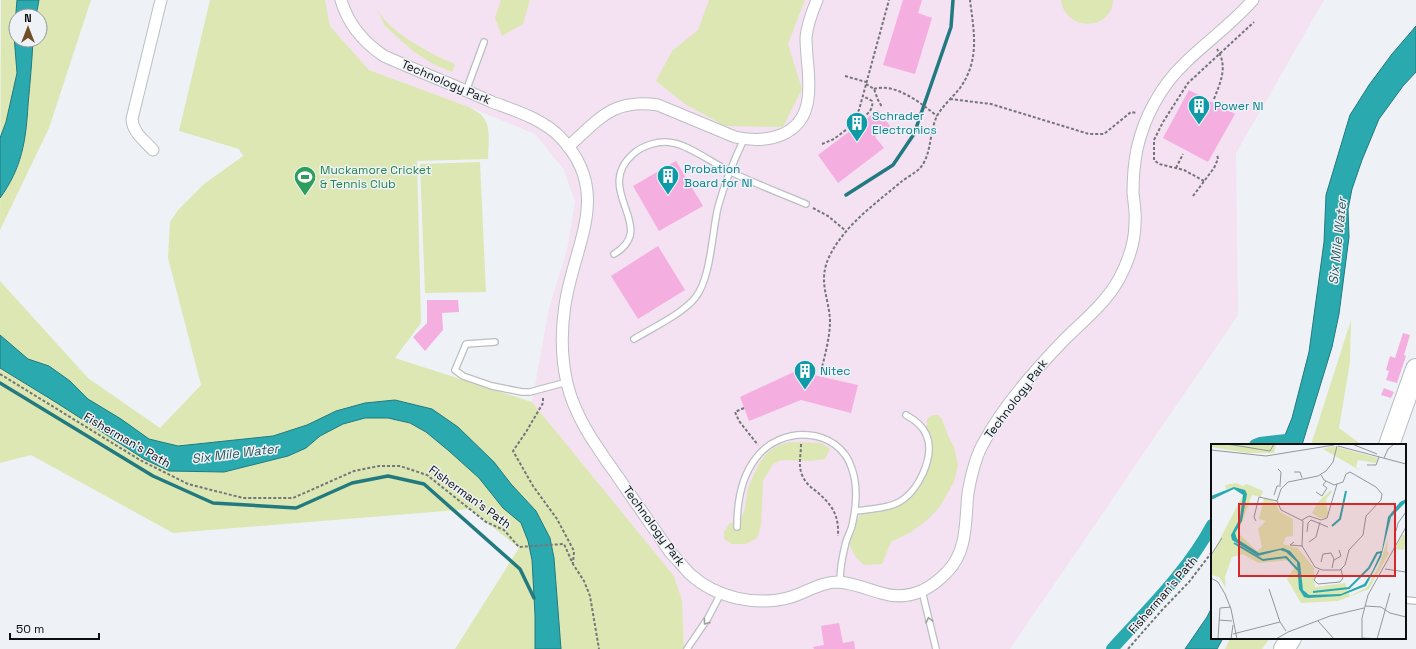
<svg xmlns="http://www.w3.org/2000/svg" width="1416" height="649" font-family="'Space Grotesk',sans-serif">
	<rect width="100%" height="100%" fill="#eef2f7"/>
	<!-- commercial -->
	<path fill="#f4e1f2" d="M325,0H1324L1236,153L1238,315L1010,649H684L682,600L674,576L532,402L549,308L567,250L575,202L564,170L535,134L469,107L369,70L330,26Z"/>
	<!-- green -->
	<g fill="#dce7b4" fill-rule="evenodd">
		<path d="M1,0H91L49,128L0,230ZM16,16H40V40H16Z"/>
		<path d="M210,0H325L330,26L369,70L469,107C473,110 479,112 482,116C492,125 488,146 488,159L417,161L421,323L395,358L532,402L674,576L682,600L684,649H455L519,548L470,509L173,533L31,455L0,463V281L88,378L160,428L201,385L168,258L170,222L178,210L204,184L243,156L239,149L179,131Z"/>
		<path d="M501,0H530L523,24L502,36L495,18Z"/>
		<path d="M709,0H805L788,44L802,89L783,127L725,126L685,104L656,81L672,51L698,30Z"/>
		<path d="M1061,0H1113C1112,31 1065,32 1061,0Z"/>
		<path d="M375,6C387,31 430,54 455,64L452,72L433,64L413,51L385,26Z"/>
		<path d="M480,162L486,292L425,293L420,164Z"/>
		<path d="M1351,320L1350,362L1339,428L1362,445H1311Z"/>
		<path d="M932,415H938L942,419L948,436L954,447L958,465L954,482L939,508L927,520L911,532L891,542L882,564L864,565L855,556L848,542L853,527L862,512L892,504L913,487L926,464L927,419Z"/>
		<path d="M792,442L821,443L830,449L825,459L810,461L782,460L773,464L763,481L761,525L757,538L746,544H732L724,539V532L730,523L739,521C747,509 745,502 748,489C749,484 752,479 754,474C763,455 771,445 792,442Z"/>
		<path d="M1230,638H1270L1262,649H1225Z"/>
	</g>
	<!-- water -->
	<g fill="#2aa9af" stroke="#217a7f">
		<path d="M17,0H39L36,16H16V40H33C32,62 30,83 28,105C26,140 22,168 0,198V138L6,122L17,73L14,36Z"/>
		<path d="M1416,26V72L1403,86L1379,119L1362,160L1352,189L1348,209L1349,237L1339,314L1332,347L1302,445H1281L1292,418L1309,352L1324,242L1326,195L1350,115L1369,85L1392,54Z"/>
		<path d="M0,335L28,359L49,366L70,381L88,399L121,419L149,439L178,446L273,436L307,425L336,411L365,403L395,400L432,409L458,427L494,462L511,484L536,511L550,538L554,558L561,649H535V615L532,560L528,541L521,523L503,508L479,478L449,451L426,432L410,423L388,418H365L343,424L320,436L306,448L288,456L224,472L169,471L144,459L57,403L0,368Z"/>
		<path d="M1212,607V638H1223L1217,649H1185L1207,617Z"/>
	</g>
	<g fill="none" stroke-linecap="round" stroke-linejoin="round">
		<!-- stream -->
		<g stroke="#217a7f" stroke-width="3.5">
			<path d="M846,195L893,165L914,134L951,27L953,0"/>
			<path d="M0,383L153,476L213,503L296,508L352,483L388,476L424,484L520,569L534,598"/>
		</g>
		<!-- canal -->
		<g stroke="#2aa9af" stroke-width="12">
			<path d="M1255,445L1260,443L1295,439"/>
			<path d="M1112,649C1147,610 1187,572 1212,525"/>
		</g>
	</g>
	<!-- building -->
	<g fill="#f5aee0">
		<path d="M903,0H922L918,13L932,18L915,74L883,65Z"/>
		<path d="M1189,90L1235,114L1208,162L1163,138Z"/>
		<path d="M878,110L890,126L875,137L884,148L838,183L818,155Z"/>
		<path d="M676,161L703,206L659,231L633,186Z"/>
		<path d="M658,246L685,290L638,319L611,276Z"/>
		<path d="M427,300H458L459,312L442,313L443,330L425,351L413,337L427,323Z"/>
		<path d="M1403,333L1410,335L1404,355L1406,356L1397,383L1386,380L1389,371L1386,370L1390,356L1395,358Z"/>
		<path d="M796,371L858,385L851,413L801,400L749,421L740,397Z"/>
		<path d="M1384,388L1394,392L1391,398L1381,395Z"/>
		<path d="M839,623L843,643L854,641L855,649H814L813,647L824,645L821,626Z"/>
	</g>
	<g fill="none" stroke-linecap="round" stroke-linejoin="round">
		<!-- lane casing -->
		<g stroke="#babfc3" stroke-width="8">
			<g id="lane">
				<path d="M466,91L484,42"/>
				<path d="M614,254C660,227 592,191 633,154C643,145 660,140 673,143C688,145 713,163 727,170C753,183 780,193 806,204"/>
				<path d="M634,339C652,328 682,314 695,298C711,279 712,232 718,207C725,182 733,162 744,139"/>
				<path d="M495,342L466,344L455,370L463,376L492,386L522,392H530L567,382"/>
				<path d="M855,511C868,509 885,509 897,503C918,493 936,456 926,434C922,425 915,420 906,415"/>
				<path d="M737,527C737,504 741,477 756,458C780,425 839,426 852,469C858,486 856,508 852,526C850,533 846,539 845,546C842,558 840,570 840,582"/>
				<path d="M922,591L936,649"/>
				<path d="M1405,600L1416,601"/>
				<path d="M687,649L708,618L721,593"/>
			</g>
		</g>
		<!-- street casing -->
		<g stroke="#babfc3" stroke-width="13">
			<g id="street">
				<path d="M341,0C348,24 363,42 384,56C420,72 456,86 492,102C516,111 543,119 561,138C613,193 574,244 565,305C561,331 561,357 567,383C575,418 597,447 618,477C635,502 653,527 670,552C677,559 683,567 690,574C716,598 757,607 791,597C807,592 821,582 838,582C853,583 867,589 881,593C907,601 929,591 947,572C968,551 965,521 968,493C971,476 975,457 984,442C1002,408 1036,369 1063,341C1083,321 1105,304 1119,279C1128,262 1135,242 1135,223C1136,213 1134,203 1133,193C1133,178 1134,164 1137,149C1144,117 1161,86 1184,64C1206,42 1232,24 1253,0"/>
				<path d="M568,147C599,119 613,98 658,105L735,137C766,144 803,137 808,99C811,79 806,58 806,38C807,25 812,12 817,0"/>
				<path d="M153,150C144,140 133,133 132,119L161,0"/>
			</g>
		</g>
		<!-- highway casing -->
		<g stroke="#babfc3" stroke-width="22">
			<g id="highway">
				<path d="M1389,445L1416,369"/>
				<path d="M1284,649L1291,638"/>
			</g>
		</g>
		<!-- path -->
		<g stroke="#737679" stroke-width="2" stroke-dasharray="3 2" stroke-linecap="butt">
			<path d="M845,76L866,82"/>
			<path d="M866,84L874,89L878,100L882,107"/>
			<path d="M874,89C895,82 922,104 937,116"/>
			<path d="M950,99L991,104L1089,134H1104L1131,112L1137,113"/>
			<path d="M1214,99C1221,81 1228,66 1217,49"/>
			<path d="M855,118L858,121C865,116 874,111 872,101L863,96"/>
			<path d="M822,144L834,139L847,129L859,110L889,0"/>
			<path d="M1176,168L1183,154"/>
			<path d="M1204,181L1184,170L1159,164L1154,160V140L1163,122L1188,83L1254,22"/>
			<path d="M1193,196L1214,168L1218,159L1217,154"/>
			<path d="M813,208L828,216L846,231"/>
			<path d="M821,371C825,355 830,337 830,321C829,296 817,281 830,255C846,224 875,204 901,182C907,177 916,173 921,167C932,153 929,132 937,116C943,105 953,97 960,88C980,60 974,32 970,0"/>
			<path d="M0,374L140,460L188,484L243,498H293L354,471L379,466H400L427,475L486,522L504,530L519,547L564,544L573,564L584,581L590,596L599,649"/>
			<path d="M543,398V403L526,432L513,451L533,486L557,519L574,551L573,563"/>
			<path d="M744,408L735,412L739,421L758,445"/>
			<path d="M801,444C801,455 798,465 802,475C805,482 810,487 816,491C832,505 839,514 838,536"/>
			<path d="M1128,649L1162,610L1189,582L1212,552"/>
		</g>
		<!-- lane -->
		<use href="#lane" stroke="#fff" stroke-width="5.5"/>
		<!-- street -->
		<use href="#street" stroke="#fff" stroke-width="11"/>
		<!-- highway -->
		<use href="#highway" stroke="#fff" stroke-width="20"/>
	</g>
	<!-- one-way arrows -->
	<defs><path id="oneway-chevron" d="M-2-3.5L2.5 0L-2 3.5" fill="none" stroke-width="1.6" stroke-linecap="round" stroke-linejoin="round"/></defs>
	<g stroke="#9e9f9f">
		<use href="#oneway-chevron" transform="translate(929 620) rotate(-104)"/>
		<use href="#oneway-chevron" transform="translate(706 622) rotate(126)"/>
	</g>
	<!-- icons -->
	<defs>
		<g id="building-pin" transform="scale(1.15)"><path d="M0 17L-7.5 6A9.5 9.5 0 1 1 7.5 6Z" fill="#0f9aa8" stroke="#eef2f7"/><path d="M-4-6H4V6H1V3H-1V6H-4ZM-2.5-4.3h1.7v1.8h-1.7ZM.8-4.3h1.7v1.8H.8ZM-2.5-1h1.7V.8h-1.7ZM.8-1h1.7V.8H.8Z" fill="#fff"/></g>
		<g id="stadium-pin" transform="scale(1.15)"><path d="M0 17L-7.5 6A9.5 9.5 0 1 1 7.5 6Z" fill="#2e9e5b" stroke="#eef2f7"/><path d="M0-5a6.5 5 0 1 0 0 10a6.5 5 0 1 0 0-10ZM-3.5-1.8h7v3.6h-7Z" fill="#fff"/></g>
	</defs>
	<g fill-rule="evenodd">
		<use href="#building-pin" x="1199" y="106"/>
		<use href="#building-pin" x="857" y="123"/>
		<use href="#building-pin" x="668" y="176"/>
		<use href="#stadium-pin" x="305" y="177"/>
		<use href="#building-pin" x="805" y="371"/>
	</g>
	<g text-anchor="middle" stroke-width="3" stroke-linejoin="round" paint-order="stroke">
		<!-- street labels -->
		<g font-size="12" fill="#0d0e10" stroke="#eef2f7">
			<text transform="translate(446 82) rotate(23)" y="4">Technology Park</text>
			<text transform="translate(1016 399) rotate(-53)" y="4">Technology Park</text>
			<text transform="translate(127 440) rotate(30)" y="4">Fisherman's Path</text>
			<text transform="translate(470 497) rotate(36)" y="4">Fisherman's Path</text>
			<text transform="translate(654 526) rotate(54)" y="4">Technology Park</text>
			<text transform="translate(1163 595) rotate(-49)" y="4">Fisherman's Path</text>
		</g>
		<!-- culture labels -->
		<g font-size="12" fill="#0d838f" stroke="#eef2f7" text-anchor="start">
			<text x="1214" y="110">Power NI</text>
			<text x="872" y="120">Schrader<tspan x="872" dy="14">Electronics</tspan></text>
			<text x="684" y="173">Probation<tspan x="684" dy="14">Board for NI</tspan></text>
			<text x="820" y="375">Nitec</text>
		</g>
		<!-- leisure labels -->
		<g font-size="12" fill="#27864d" stroke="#eef2f7" text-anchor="start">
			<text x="320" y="174">Muckamore Cricket<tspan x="320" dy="14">&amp; Tennis Club</tspan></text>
		</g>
		<!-- water labels -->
		<g font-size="13" font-style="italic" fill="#285a5d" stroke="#eef2f7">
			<text transform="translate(1337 241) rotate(-84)" y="5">Six Mile Water</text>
			<text transform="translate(235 453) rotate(-7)" y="5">Six Mile Water</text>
		</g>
	</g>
	<!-- overview -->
	<g transform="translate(1211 444)">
		<rect width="195" height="195" fill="#eef2f7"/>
		<path d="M0,0H65L63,9H36L0,3ZM122,2L167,14L165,19L147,16L145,23L150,27L112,5ZM25,39L32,42L36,40L52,47L50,53L41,51L27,89L46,107L51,103L47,85L55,77L48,75L53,54L64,58L69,68L82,75V92L75,93L72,100L87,104L103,124L104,143L134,139L139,152L156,143L167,124L177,95L176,107L178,109L158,145L127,157L90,159L76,135L85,121L80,116L47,119L32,110L21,113L14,133L15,144L8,133L0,131V112L32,51L26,44L15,45L14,41ZM120,46L121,48L115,55L117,70L115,74H108L101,69L107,58ZM191,91H195L193,106L184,105Z" fill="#dce7b4"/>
		<path d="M23,43L34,46L36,50L31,77L24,89L26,95L48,109L72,104L79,107L89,119L92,146L98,151L130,150L153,140L161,128L171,106L177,73L189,58L195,55V58L180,73L170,113L155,142L129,152L97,154L93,153L88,145L86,118L75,108L69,106L47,112L21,96L20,91L29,74L32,51L23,45L0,56V52Z" fill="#2aa9af"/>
		<path fill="none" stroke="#2aa9af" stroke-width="2" d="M121,82L129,75L135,47M23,99L52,116L75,113L87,126M102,148L138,144L158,124L166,109L171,108"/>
		<path fill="none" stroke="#94979b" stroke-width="1" d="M16,0L59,7L63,0M141,0L166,10M127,2L195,20M0,6L55,12L123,1M173,14L177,5L183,0M156,21H165L168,13M67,25L70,28L69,41M83,28H89L91,34M110,31L113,36L123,41L132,38L135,30L139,28L165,43L171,50L170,56L155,72L152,91L138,106L134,121L129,126H111L104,123L91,102L92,77L70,66L66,57L70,45L77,38L107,32L115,27L122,18L126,2M105,48L111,52L116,44L112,41L115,37M63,51L66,42H70M91,76L98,72L110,76L116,74L126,40M45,77L43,73L48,53L66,57M185,87L187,79L195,68M96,88L97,79L100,76L117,83M83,98L79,101L91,102M98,98L105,93L109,78M0,111L11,94M123,116L130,112L128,106M110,118L112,110L120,109L123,115L121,124M174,125L195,128M108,126L103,136L107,140L129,138L132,134L130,125M0,134L7,138L14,150L20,165L26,195M58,145L69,178L75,187M154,162L170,163L179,169L195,173M8,176L21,177M107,177L123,195M22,190L69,178M151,194L169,195M7,195L9,164L20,163M20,195L22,181M65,195L77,188L119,172L153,164M151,195V174L157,151L195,83M166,195L179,149"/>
		<path fill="#d62828" fill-opacity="0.15" stroke="#d62828" stroke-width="2" d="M28,60H184V132H28Z"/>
		<rect width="195" height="195" fill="none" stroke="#0d0e10" stroke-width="2"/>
	</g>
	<!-- north arrow -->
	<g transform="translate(28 28)"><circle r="19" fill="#eef2f7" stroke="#94979b"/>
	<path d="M0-3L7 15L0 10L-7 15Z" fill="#704f26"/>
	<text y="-6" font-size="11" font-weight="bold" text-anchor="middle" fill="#0d0e10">N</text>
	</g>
	<!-- scale -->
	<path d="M10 633v6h89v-6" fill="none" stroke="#0d0e10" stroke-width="2"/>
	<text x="16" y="633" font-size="12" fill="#0d0e10" stroke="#eef2f7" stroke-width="3" paint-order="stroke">50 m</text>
</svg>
